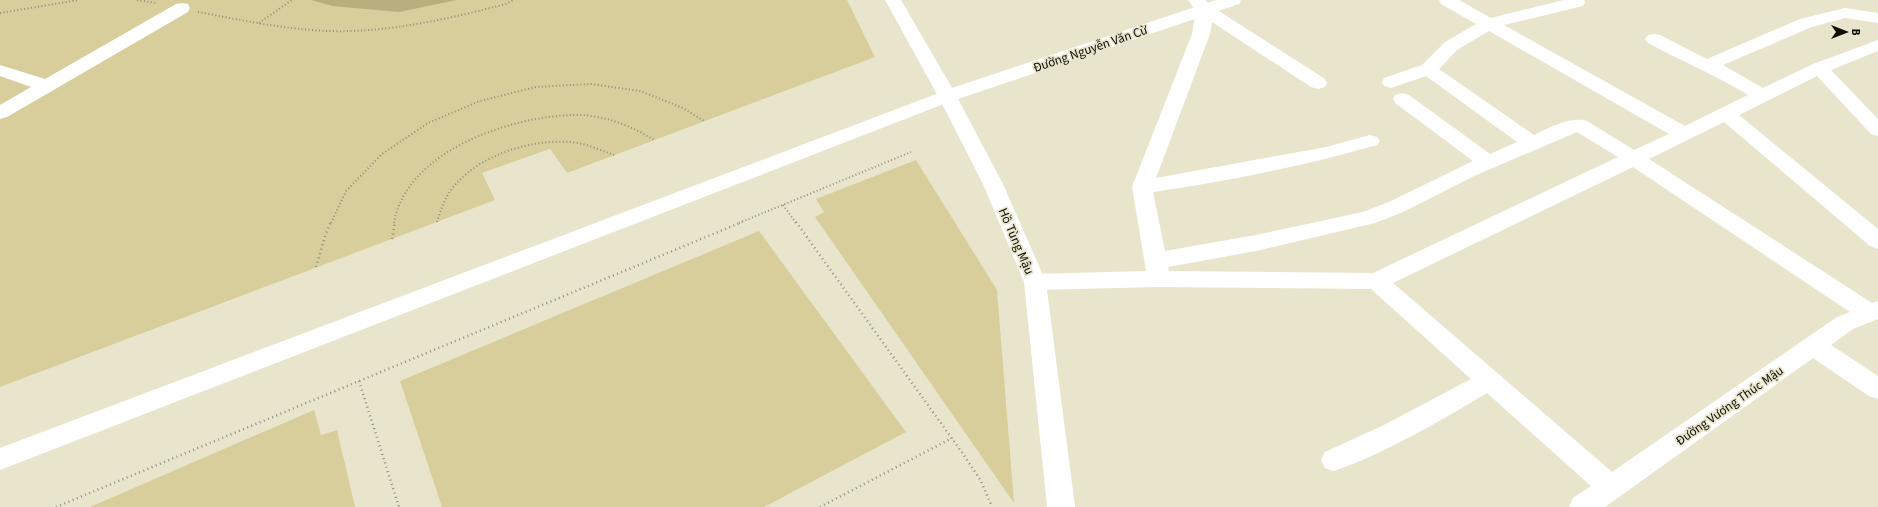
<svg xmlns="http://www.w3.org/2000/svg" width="1878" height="507" font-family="'Source Sans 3',sans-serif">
	<rect width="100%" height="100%" fill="#e9e5cd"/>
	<!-- green -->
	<g fill="#d8ce9b">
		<path d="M0,0H847L875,57L567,173L550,149L482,173L495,200L0,387Z"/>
		<path d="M916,160L997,290L1014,503L815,217L824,212L816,199Z"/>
		<path d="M759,231L906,432L764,507H442L400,381Z"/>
		<path d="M314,410L321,435L337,430L355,507H90Z"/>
	</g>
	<!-- water -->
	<path fill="#b9af7e" d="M311,0H457L399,12L332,6Z"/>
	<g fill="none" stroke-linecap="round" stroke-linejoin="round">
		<!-- path-far1 -->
		<g stroke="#908d7c" stroke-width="2" stroke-dasharray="1 2.5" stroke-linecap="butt">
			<path d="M137,0L156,3"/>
			<path d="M198,12C241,20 283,29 327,31C387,33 448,19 506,4L513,0"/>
			<path d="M0,13L79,0"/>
			<path d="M259,23L292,0"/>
			<path d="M783,205L796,223"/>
			<path d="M437,222C441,209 445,197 454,186C480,155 530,139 570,142C585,143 600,150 614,155"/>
			<path d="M331,223L346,191L382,154L428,123L480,101L536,87L591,84L640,91L683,108L704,121"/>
			<path d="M394,223C406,150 515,114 580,115C606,116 632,126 654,140"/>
			<path d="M739,223L911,152"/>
		</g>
		<!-- path -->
		<g stroke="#908d7c" stroke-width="2.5" stroke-dasharray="1 3.5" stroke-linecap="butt">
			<path d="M796,222L961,451L981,481L992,507"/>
			<path d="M392,239L395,222"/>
			<path d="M316,267L326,233L331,222"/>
			<path d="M359,381L399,507"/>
			<path d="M56,507L742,222"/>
			<path d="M820,507L952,438"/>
		</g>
		<!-- minor -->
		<g fill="#fff" fill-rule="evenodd">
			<path d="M1188,0H1205L1211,6L1325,79L1327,83L1325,87L1318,89L1311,87L1212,22L1210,34L1156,178L1326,147L1370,135L1377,137L1380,141L1377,145C1304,166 1228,181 1153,192L1165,251L1256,235L1363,212L1389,202L1473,161L1395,103L1393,99L1395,95L1402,93L1409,95L1490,154L1517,142L1426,76L1391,88L1384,86L1382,82L1384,78L1422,65L1445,42L1476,24L1441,4L1439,0H1459L1491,18L1564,0H1584L1585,2L1583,6L1504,25L1685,126L1748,95C1716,75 1681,61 1648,43L1645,39L1648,35L1654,34L1660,35L1707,59L1800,19L1845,8L1878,13V23L1845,18L1812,27L1723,65L1763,88L1813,64L1878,40V51L1831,70L1878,119V136L1871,134L1817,76L1739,115L1878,229V249L1870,246L1724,122L1649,159L1872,303L1878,301V319L1853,329L1831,345L1878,376V399L1869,396L1813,358L1605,507H1569L1573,498L1591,486L1487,393C1438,422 1388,452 1334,471L1325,468L1321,460L1325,452L1384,425L1471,379L1371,289L1159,287L1035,290L1027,288L1024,282L1027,276L1035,274L1146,271L1132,187L1192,34L1196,11ZM1489,31L1669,134L1634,150L1587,121C1569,116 1550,128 1534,135L1439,69L1457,50ZM1577,132L1618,157L1373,273L1169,271L1168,267L1256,251L1375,223L1403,212L1474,176ZM1633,167L1850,312L1837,317L1612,472L1393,283Z"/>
			<path d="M182,3L188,4L190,8L188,12L7,117L0,119V105L31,87L0,76V65L45,79L176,4Z"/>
			<path d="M947,90L954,92L956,96L954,100L0,470V448Z"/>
		</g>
		<!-- major -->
		<path fill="#fff" fill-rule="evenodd" d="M885,0H901L952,88L1216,0H1241L1239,4L958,99L1003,184L1046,282L1075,507H1047L1024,282L983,184L938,96Z"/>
	</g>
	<g text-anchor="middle" stroke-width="3.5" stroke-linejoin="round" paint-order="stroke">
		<!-- street labels -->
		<g font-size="13" fill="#0d0c05" stroke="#e9e5cd">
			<text transform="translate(1090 48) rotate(-19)" y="5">Đường Nguyễn Văn Cừ</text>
			<text transform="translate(1017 241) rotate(67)" y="5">Hồ Tùng Mậu</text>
			<text transform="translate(1729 405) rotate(-35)" y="5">Đường Vương Thúc Mậu</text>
		</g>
	</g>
	<!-- north arrow -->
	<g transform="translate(1846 32) rotate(90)" stroke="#e9e5cd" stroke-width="3" paint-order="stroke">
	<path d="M0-3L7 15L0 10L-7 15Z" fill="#0d0c05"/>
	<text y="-6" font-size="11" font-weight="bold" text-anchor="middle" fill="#0d0c05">B</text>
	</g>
</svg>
